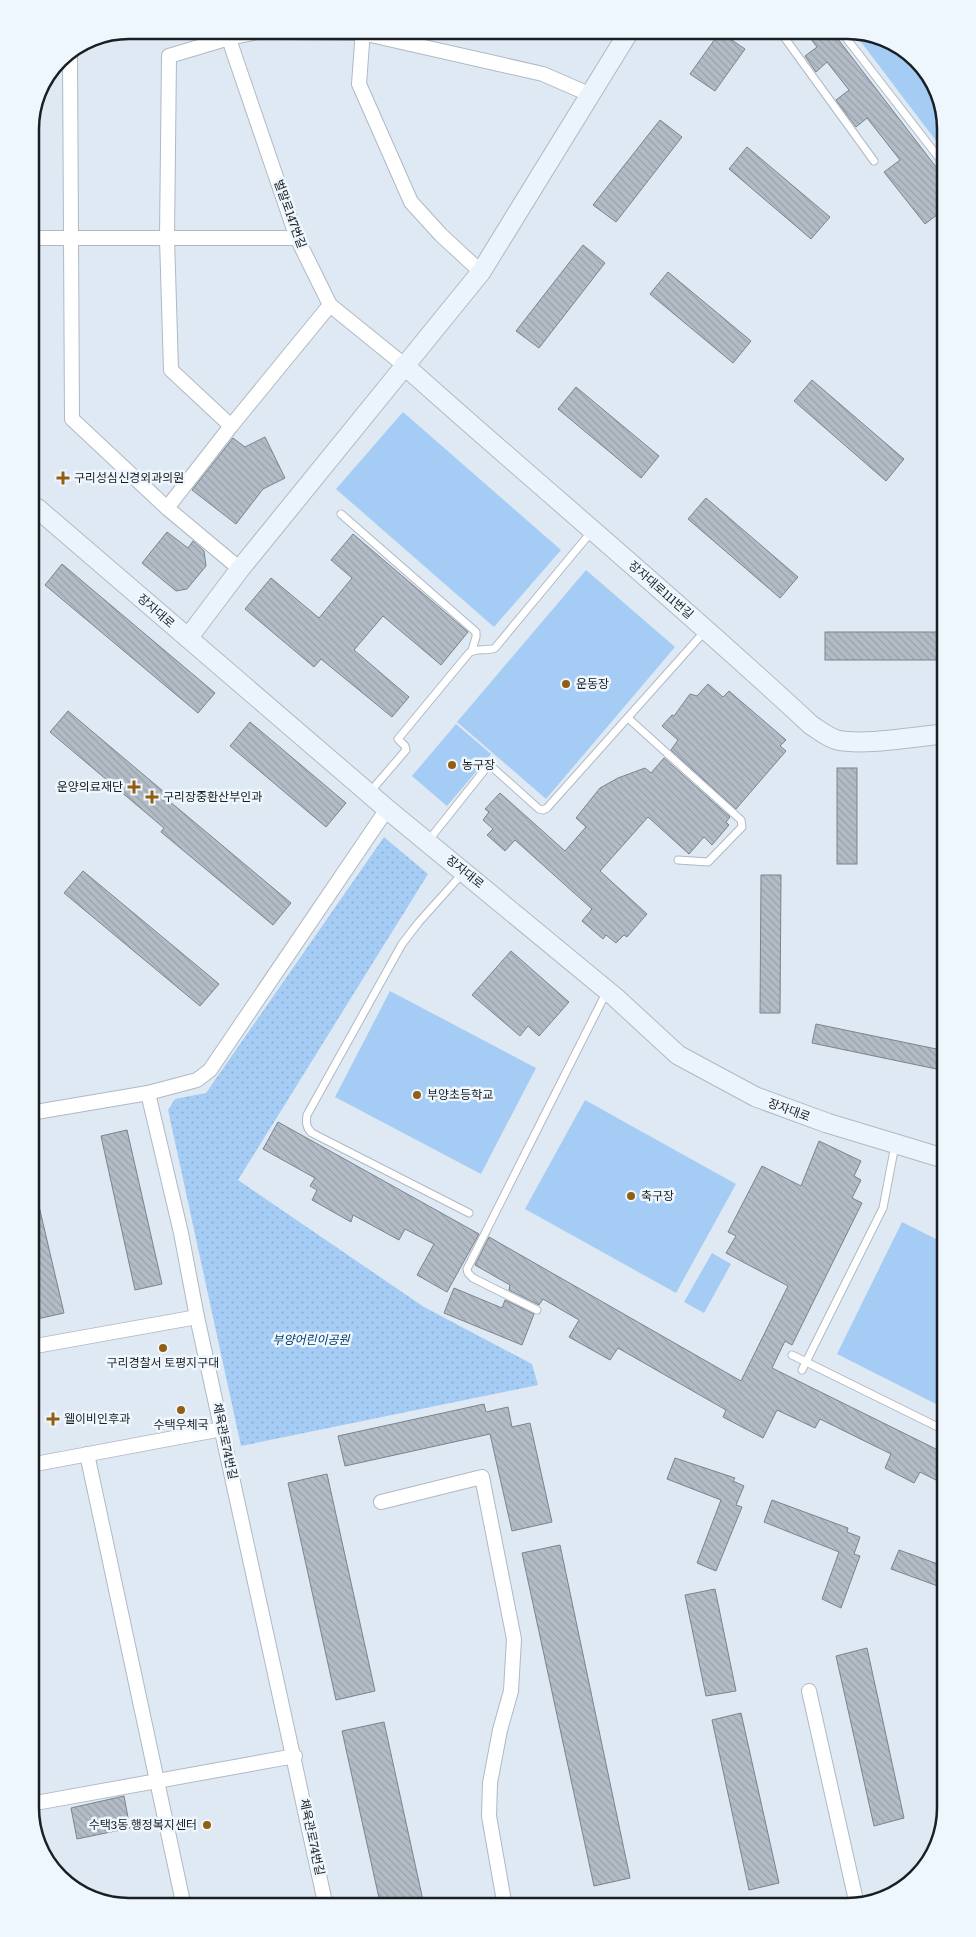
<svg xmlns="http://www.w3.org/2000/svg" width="976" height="1937" font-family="Literata,'Noto Sans KR',serif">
	<defs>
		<pattern id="park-dots" width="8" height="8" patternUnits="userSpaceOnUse" patternTransform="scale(1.25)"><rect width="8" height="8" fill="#a5ccf4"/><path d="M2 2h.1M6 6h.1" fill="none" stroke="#8dafd1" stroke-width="1.8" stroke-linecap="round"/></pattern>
		<pattern id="building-back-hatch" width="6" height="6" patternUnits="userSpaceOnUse" patternTransform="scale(1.25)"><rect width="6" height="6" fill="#b3bcc6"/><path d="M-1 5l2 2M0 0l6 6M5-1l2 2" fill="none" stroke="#99a1aa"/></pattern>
	</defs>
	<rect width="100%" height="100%" fill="#dfe9f3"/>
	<!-- park -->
	<path fill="url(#park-dots)" d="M384,837L428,874L238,1180L424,1307L532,1364L538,1385L241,1446L168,1110L175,1099L206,1093Z"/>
	<!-- pitch -->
	<g fill="#a5ccf4">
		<path d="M852,30L907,50L939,91L946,129V154Z"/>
		<path d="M403,412L561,550L494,627L336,489Z"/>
		<path d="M586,570L675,647L546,799L457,722Z"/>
		<path d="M456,724L491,754L447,806L412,776Z"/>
		<path d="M390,991L536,1068L481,1174L335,1097Z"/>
		<path d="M585,1100L736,1184L676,1293L525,1209Z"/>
		<path d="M902,1222L946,1244V1409L837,1354Z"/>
		<path d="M712,1253L731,1264L704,1313L684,1302Z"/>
	</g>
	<!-- building -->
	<g fill="url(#building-back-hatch)" stroke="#7b838c">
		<path d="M804,30H831L946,180V208L925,224L884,172L900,160L867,118L856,127L836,100L849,90L827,62L816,72L805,56L817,47Z"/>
		<path d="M720,32L745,49L715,91L690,74Z"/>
		<path d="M660,120L682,137L616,222L593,205Z"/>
		<path d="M747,147L830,217L811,239L729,169Z"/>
		<path d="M583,245L605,263L539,348L516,331Z"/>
		<path d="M668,272L751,341L733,363L650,294Z"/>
		<path d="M812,380L904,459L886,481L794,401Z"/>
		<path d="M576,387L659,456L641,478L558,409Z"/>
		<path d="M265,437L285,478L263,489L236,524L192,490L233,438L245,447Z"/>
		<path d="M706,498L798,577L780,598L688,519Z"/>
		<path d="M167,532L188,548L193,541L204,551L206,566L187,589L176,591L142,563Z"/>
		<path d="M353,534L468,632L441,665L383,616L354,650L409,697L392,717L321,659L314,667L245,609L271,578L319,618L352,578L331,560Z"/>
		<path d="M62,564L215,693L198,713L45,585Z"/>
		<rect x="825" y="632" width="121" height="28"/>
		<path d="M708,684L723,697L729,691L786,740L780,746L786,751L736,809L671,750L678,740L662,726L672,715L674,716L690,694L697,696Z"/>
		<path d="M68,711L164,792L162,795L291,903L273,925L161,832L164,828L50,732Z"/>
		<path d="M250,722L346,803L326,827L230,746Z"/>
		<path d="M664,758L730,817L726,822L729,825L712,845L704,837L689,854L648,817L600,871L647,914L627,937L624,935L616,943L606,935L603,939L582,921L592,909L515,840L505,851L487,835L493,829L483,820L489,812L485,809L500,793L565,851L586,827L576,818L600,788L618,778L645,768L651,773Z"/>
		<rect x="837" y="768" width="20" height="96"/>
		<path d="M83,871L219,984L200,1006L64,893Z"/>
		<path d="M761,875H781L780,1013H760Z"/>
		<path d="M511,951L569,1002L539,1036L528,1026L520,1036L472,995Z"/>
		<path d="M816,1024L946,1051V1071L812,1043Z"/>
		<path d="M278,1122L479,1234L447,1292L417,1275L434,1244L405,1229L399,1240L353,1215L351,1222L312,1200L317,1190L310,1186L315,1178L263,1149Z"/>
		<path d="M127,1130L162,1284L135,1290L101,1136Z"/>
		<path d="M819,1141L861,1161L854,1176L861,1180L852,1198L862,1203L792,1345L785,1341L772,1368L946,1454V1485L920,1472L914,1483L885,1468L891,1454L820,1419L815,1428L777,1410L763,1438L723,1417L726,1410L618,1348L610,1360L569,1337L579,1320L543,1299L539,1305L509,1290L510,1285L475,1265L489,1237L741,1381L788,1286L726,1253L736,1236L728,1232L762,1166L801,1186Z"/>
		<path d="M35,1189L64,1313L37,1319L30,1287V1190Z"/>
		<path d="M454,1288L502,1308L505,1300L534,1314L522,1345L444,1313Z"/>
		<path d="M484,1404L486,1412L508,1407L512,1427L530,1423L552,1522L512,1531L490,1434L345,1466L338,1436Z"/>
		<path d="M675,1458L735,1478L733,1481L744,1486L736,1505L742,1507L716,1571L697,1563L721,1500L667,1479Z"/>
		<path d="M327,1474L375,1691L336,1700L288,1483Z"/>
		<path d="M772,1500L848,1528L847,1532L860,1537L854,1554L860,1556L841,1608L822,1599L839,1552L764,1522Z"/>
		<path d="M560,1545L630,1878L594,1886L522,1553Z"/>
		<path d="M899,1550L946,1567V1589L891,1569Z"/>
		<path d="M715,1589L736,1691L706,1696L685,1595Z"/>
		<path d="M867,1648L904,1818L874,1826L836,1656Z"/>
		<path d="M741,1713L779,1883L749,1890L712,1720Z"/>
		<path d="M384,1722L424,1905L414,1907H381L342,1731Z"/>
		<path d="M124,1796L130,1828L77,1839L71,1808Z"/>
	</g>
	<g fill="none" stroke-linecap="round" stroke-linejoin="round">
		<!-- lane casing -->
		<g stroke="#b0b9c3" stroke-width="9">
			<g id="lane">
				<path d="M779,30L874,161"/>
				<path d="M840,30L946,167"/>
				<path d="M341,514L476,632V637L472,650"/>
				<path d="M628,718L741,820L742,827L708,862L678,860"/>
				<path d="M370,792L406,750L405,746L398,739L469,653C477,647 486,652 495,648L592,531"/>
				<path d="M428,841L487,767H492L539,809L543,810L547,808L705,631"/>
				<path d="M462,874L419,922L402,944L307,1115C306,1122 306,1128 312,1133L469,1213"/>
				<path d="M537,1310L473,1278L468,1273L467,1269L607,991"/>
				<path d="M792,1355L946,1431"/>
				<path d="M802,1370L883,1208L895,1145"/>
			</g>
		</g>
		<!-- street casing -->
		<g stroke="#b0b9c3" stroke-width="16">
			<g id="street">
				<path d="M229,30V38L233,51L297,238L330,305L404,365"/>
				<path d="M363,30L359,84L411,202L441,235L481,272"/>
				<path d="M70,52L72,419L167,508L240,569"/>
				<path d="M30,238H167L169,56L229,38L258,32L362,33L543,74L591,95"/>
				<path d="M297,238H167L171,370L231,426L330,305"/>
				<path d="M167,508L231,426"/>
				<path d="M148,1093L197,1080L210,1070L387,809"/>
				<path d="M30,1113L148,1093L181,1233L197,1317L326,1907"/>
				<path d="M30,1347L197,1317"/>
				<path d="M87,1454L184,1907"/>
				<path d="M30,1465L222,1429"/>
				<path d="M381,1502L482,1477L514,1639L511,1691L500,1730L490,1783L489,1816L505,1907"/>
				<path d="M809,1691L857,1905"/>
				<path d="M30,1804L295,1756"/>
			</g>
		</g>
		<!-- secondary casing -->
		<g stroke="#b0b9c3" stroke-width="21">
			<g id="secondary">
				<path d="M404,365C539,486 678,601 811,725C819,730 827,737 837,740C865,746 916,736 946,734"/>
				<path d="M30,505L38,509L387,809L615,997L678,1055L756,1097L827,1123L946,1159"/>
				<path d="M188,638L240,569L481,272L630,30"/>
			</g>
		</g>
		<!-- lane -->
		<use href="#lane" stroke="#fff" stroke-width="7"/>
		<!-- street -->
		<use href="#street" stroke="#fff" stroke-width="14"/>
		<!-- secondary -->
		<use href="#secondary" stroke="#ebf3fc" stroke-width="19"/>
	</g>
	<!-- markers -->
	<g fill="#925e11" stroke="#eef6fe" stroke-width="2">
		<path d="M60.5 470.5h5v5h5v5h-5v5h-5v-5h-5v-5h5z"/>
		<circle cx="566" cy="684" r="5"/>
		<circle cx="452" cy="765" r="5"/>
		<path d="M131.5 779.5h5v5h5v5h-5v5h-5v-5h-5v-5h5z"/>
		<path d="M149.5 789.5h5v5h5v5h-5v5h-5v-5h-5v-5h5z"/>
		<circle cx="417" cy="1095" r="5"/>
		<circle cx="631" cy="1196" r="5"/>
		<circle cx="163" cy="1348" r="5"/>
		<circle cx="181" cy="1410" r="5"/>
		<path d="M50.5 1411.5h5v5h5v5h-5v5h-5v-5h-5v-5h5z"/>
		<circle cx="207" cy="1825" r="5"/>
	</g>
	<g text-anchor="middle" stroke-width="5" stroke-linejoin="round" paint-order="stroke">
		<!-- street labels -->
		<g font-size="12" fill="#1b1e22" stroke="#eef6fe">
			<text transform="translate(290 214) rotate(70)" y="4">벌말로147번길</text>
			<text transform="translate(661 590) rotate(41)" y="4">장자대로111번길</text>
			<text transform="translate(156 611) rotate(41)" y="4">장자대로</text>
			<text transform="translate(465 872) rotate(39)" y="4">장자대로</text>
			<text transform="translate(789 1110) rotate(20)" y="4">장자대로</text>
			<text transform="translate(225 1441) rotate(78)" y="4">체육관로74번길</text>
			<text transform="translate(312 1837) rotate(78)" y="4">체육관로74번길</text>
		</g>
		<!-- poi labels -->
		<g font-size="12" fill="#1b1e22" stroke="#eef6fe" text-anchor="start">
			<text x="74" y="482">구리성심신경외과의원</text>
			<text x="576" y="688">운동장</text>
			<text x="462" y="769">농구장</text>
			<text x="123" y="791" text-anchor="end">운양의료재단</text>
			<text x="163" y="801">구리장중환산부인과</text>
			<text x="427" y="1099">부양초등학교</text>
			<text x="641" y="1200">축구장</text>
			<text x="163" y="1367" text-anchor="middle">구리경찰서 토평지구대</text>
			<text x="64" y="1423">웰이비인후과</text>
			<text x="181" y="1429" text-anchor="middle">수택우체국</text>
			<text x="197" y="1829" text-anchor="end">수택3동 행정복지센터</text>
		</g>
		<!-- park labels -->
		<g font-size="12" font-style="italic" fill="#023c6a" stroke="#eef6fe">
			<text x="311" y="1344">부양어린이공원</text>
		</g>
	</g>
	<!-- crop -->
	<path d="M0 0H976V1937H0ZM129 39H847A90 90 0 0 1 937 129V1808A90 90 0 0 1 847 1898H129A90 90 0 0 1 39 1808V129A90 90 0 0 1 129 39Z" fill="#eef6fe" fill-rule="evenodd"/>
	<path fill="none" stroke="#1b1e22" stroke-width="2.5" d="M129 39H847A90 90 0 0 1 937 129V1808A90 90 0 0 1 847 1898H129A90 90 0 0 1 39 1808V129A90 90 0 0 1 129 39Z"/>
</svg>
